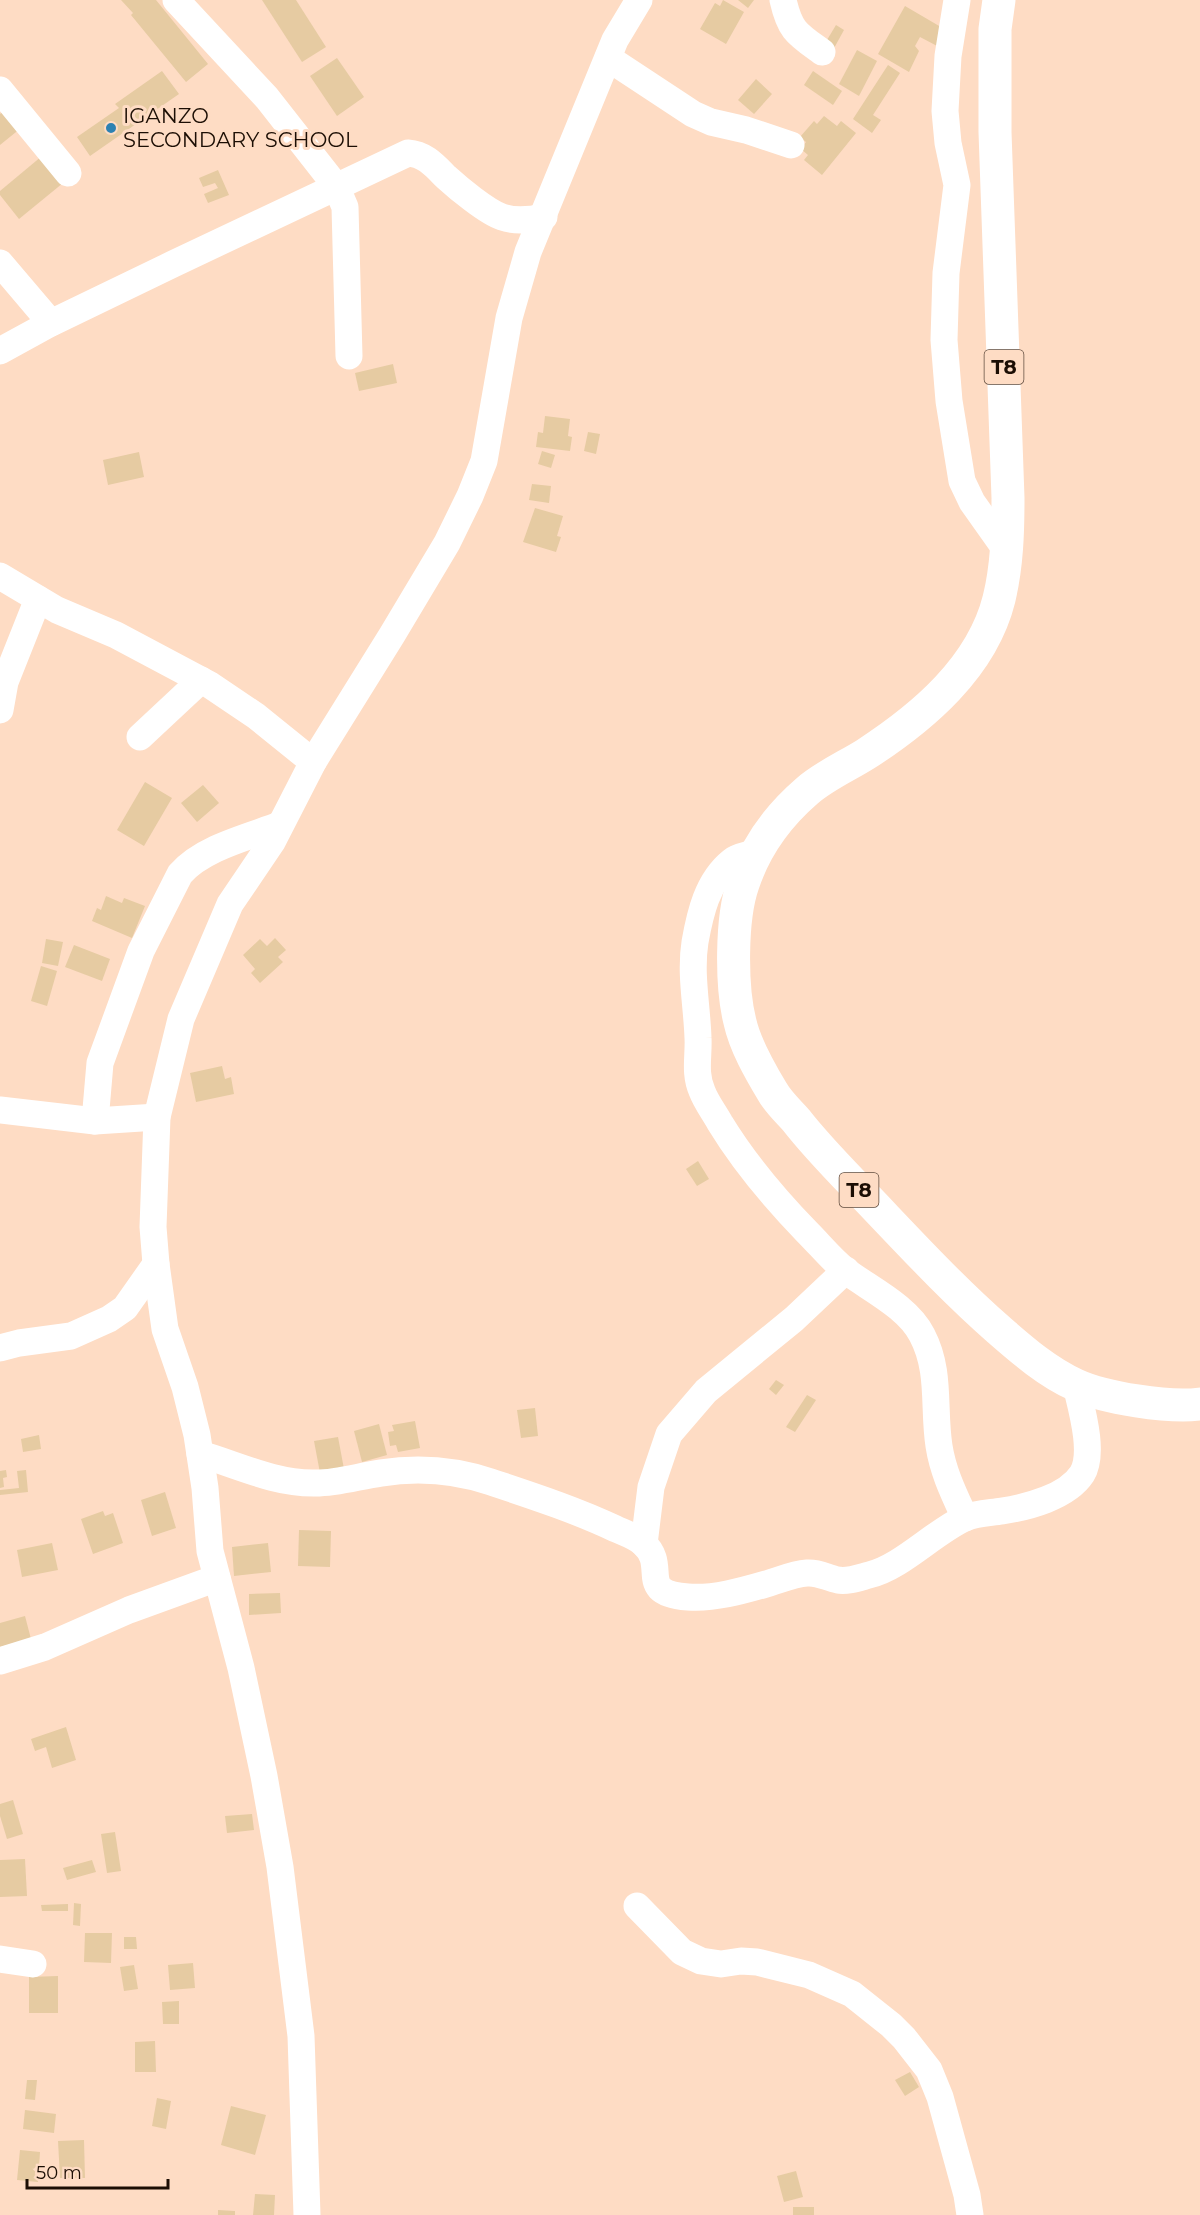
<svg xmlns="http://www.w3.org/2000/svg" width="1200" height="2215" font-family="Montserrat,sans-serif">
	<rect width="100%" height="100%" fill="#fedcc4"/>
	<!-- building -->
	<g fill="#e6cba2">
		<path d="M121,0H156L208,64L186,82L131,15L133,13Z"/>
		<path d="M262,0H296L326,47L302,62Z"/>
		<path d="M723,0L744,12L726,44L700,29L715,3L720,6Z"/>
		<path d="M738,0H754L748,8Z"/>
		<path d="M905,6L946,30L939,47L920,37L915,46L919,51L909,72L878,54Z"/>
		<path d="M836,25L844,30L833,50L824,45Z"/>
		<path d="M857,50L877,61L859,96L839,84Z"/>
		<path d="M337,58L364,97L337,116L310,76Z"/>
		<path d="M888,65L900,73L873,115L881,120L872,133L853,119Z"/>
		<path d="M162,71L179,94L90,156L77,137L119,108L115,104Z"/>
		<path d="M813,71L842,91L833,105L804,85Z"/>
		<path d="M756,79L772,94L754,114L738,100Z"/>
		<path d="M6,109L21,128L0,145V114Z"/>
		<path d="M824,116L837,126L841,121L856,133L822,175L804,160L808,155L801,149L806,142L800,137L814,121L817,124Z"/>
		<path d="M42,156L63,183L19,219L0,195V191Z"/>
		<path d="M218,170L229,195L208,203L204,194L218,188L215,183L203,187L199,178Z"/>
		<path d="M393,364L397,383L359,391L355,373Z"/>
		<path d="M545,416L570,419L568,436L572,437L570,451L536,447L538,432L543,433Z"/>
		<path d="M588,432L600,434L596,454L584,451Z"/>
		<path d="M542,451L555,455L551,468L538,464Z"/>
		<path d="M139,452L144,477L108,485L103,460Z"/>
		<path d="M532,484L551,486L549,503L529,500Z"/>
		<path d="M535,508L563,516L557,536L561,537L556,552L523,542Z"/>
		<path d="M145,782L172,798L144,846L117,830Z"/>
		<path d="M203,785L219,803L197,822L181,803Z"/>
		<path d="M106,896L122,903L124,898L145,906L132,938L92,921L97,908L101,910Z"/>
		<path d="M275,938L286,950L278,957L283,962L260,983L251,973L255,969L243,955L260,939L267,946Z"/>
		<path d="M46,939L63,942L58,966L42,963Z"/>
		<path d="M74,945L110,959L102,981L65,967Z"/>
		<path d="M41,966L57,971L47,1006L31,1001Z"/>
		<path d="M222,1066L225,1079L231,1077L234,1094L196,1102L190,1073Z"/>
		<path d="M698,1161L709,1179L697,1186L686,1169Z"/>
		<path d="M776,1380L784,1385L776,1395L769,1389Z"/>
		<path d="M807,1395L816,1400L795,1432L786,1427Z"/>
		<path d="M535,1408L538,1436L521,1438L517,1410Z"/>
		<path d="M415,1421L420,1448L398,1452L396,1445L390,1446L388,1432L394,1431L392,1425Z"/>
		<path d="M379,1424L387,1455L362,1462L354,1431Z"/>
		<path d="M39,1435L41,1449L23,1452L21,1439Z"/>
		<path d="M338,1437L344,1469L320,1473L314,1441Z"/>
		<path d="M6,1470L7,1477L3,1478L4,1487L0,1488V1471Z"/>
		<path d="M26,1470L28,1492L0,1495V1490L19,1488L17,1471Z"/>
		<path d="M165,1492L176,1528L152,1536L141,1500Z"/>
		<path d="M103,1511L105,1516L113,1513L123,1543L93,1554L81,1519Z"/>
		<path d="M299,1530L331,1531L330,1567L298,1566Z"/>
		<path d="M52,1543L58,1570L22,1577L17,1550Z"/>
		<path d="M268,1543L271,1572L234,1576L232,1547Z"/>
		<path d="M280,1593L281,1613L249,1615V1594Z"/>
		<path d="M25,1616L31,1639L0,1647V1623Z"/>
		<path d="M66,1727L76,1760L52,1768L46,1747L35,1751L31,1739Z"/>
		<path d="M13,1800L23,1834L7,1839L0,1816V1804Z"/>
		<path d="M252,1814L254,1830L227,1833L225,1816Z"/>
		<path d="M115,1832L121,1871L107,1873L101,1834Z"/>
		<path d="M25,1859L27,1896L0,1897V1860Z"/>
		<path d="M92,1860L96,1872L67,1880L63,1868Z"/>
		<path d="M74,1903L81,1904L80,1926L73,1925Z"/>
		<path d="M68,1904V1911H42L41,1905Z"/>
		<path d="M85,1933H112L111,1963L84,1962Z"/>
		<path d="M124,1937H136L137,1949H124Z"/>
		<path d="M193,1963L195,1988L170,1990L168,1965Z"/>
		<path d="M134,1965L138,1989L124,1991L120,1967Z"/>
		<path d="M58,1976V2013H29V1977Z"/>
		<path d="M179,2001V2024H163L162,2002Z"/>
		<path d="M155,2041L156,2072H135V2042Z"/>
		<path d="M910,2072L919,2087L905,2096L895,2080Z"/>
		<path d="M27,2080H37L35,2100L25,2099Z"/>
		<path d="M157,2098L171,2101L166,2129L152,2126Z"/>
		<path d="M231,2106L266,2115L255,2155L221,2145Z"/>
		<path d="M25,2110L56,2114L54,2133L23,2129Z"/>
		<path d="M84,2140L85,2178H60L58,2141Z"/>
		<path d="M20,2150L40,2152L38,2182L17,2180Z"/>
		<path d="M796,2171L803,2197L784,2202L777,2176Z"/>
		<path d="M255,2194L275,2195L274,2215H253Z"/>
		<rect x="793" y="2207" width="21" height="8"/>
		<path d="M218,2210L235,2211V2215H218Z"/>
	</g>
	<g fill="none" stroke-linecap="round" stroke-linejoin="round">
		<!-- minor -->
		<g stroke="#fff" stroke-width="27">
			<path d="M176,0L267,98L336,186L345,207L349,356"/>
			<path d="M783,0C790,31 797,34 822,52"/>
			<path d="M957,0L948,56L945,111L948,143L957,185L946,273L944,340L949,401L962,481L972,502L1006,550"/>
			<path d="M608,58L693,114L711,122L746,130L791,145"/>
			<path d="M0,90L68,173"/>
			<path d="M0,263L51,323"/>
			<path d="M0,351L51,323L173,264L408,153C425,154 435,166 446,177C458,188 487,212 502,217C516,222 530,220 544,217"/>
			<path d="M0,576L57,610L116,635L210,685L256,716L313,762"/>
			<path d="M0,710L5,682L38,599"/>
			<path d="M140,737L201,680"/>
			<path d="M757,852C749,855 738,856 732,861C707,881 700,914 695,942C690,974 697,1006 698,1038C699,1056 694,1073 702,1091C706,1102 714,1112 720,1123C745,1164 774,1198 807,1232C820,1245 832,1260 846,1271C870,1289 908,1307 922,1335C941,1371 933,1408 939,1446C943,1472 954,1494 965,1518"/>
			<path d="M0,1110L95,1121L157,1117"/>
			<path d="M95,1121L100,1063L141,951L180,874C202,848 248,837 280,825"/>
			<path d="M0,1348L19,1343L71,1336L109,1319L125,1308L156,1264"/>
			<path d="M200,1454C238,1465 273,1483 313,1483C335,1484 359,1476 381,1473C419,1467 455,1470 491,1482C533,1496 576,1510 616,1529C625,1533 637,1537 644,1544C669,1567 635,1593 688,1597C713,1599 742,1591 766,1584C780,1580 793,1574 807,1573C819,1572 827,1578 838,1580C847,1582 861,1577 869,1575C902,1567 934,1532 965,1518C977,1513 990,1513 1002,1511C1028,1507 1067,1497 1082,1474C1095,1453 1081,1407 1076,1385"/>
			<path d="M644,1544L651,1487L669,1434L706,1391L794,1319L846,1270"/>
			<path d="M0,1661L45,1647L129,1610L217,1578"/>
			<path d="M637,1906L682,1952L701,1961L721,1964L741,1961L757,1962L809,1975L852,1994L891,2025L904,2038L929,2070L940,2097L967,2195L970,2215"/>
			<path d="M0,1959L33,1964"/>
			<path d="M307,2215L301,2036L280,1867L264,1776L241,1668L210,1551L205,1488L197,1435L185,1387L165,1329L156,1264L153,1227L157,1117L181,1019L230,904L272,842L313,762L392,635L447,543L470,496L484,461L509,318L528,252L615,40L639,0"/>
		</g>
		<!-- highway -->
		<path stroke="#fff" stroke-width="33" d="M999,0L995,29V132L1008,498C1008,532 1007,566 999,599C982,667 923,717 866,754C847,766 824,776 807,791C778,816 755,848 743,884C731,918 731,987 740,1022C745,1045 760,1071 772,1091C778,1102 788,1111 796,1120C817,1147 841,1171 864,1195C908,1241 951,1288 999,1330C1022,1350 1047,1372 1076,1385C1104,1398 1169,1408 1200,1404"/>
	</g>
	<!-- markers -->
	<circle fill="#2d82b2" stroke="#fedcc4" stroke-width="2" cx="111" cy="128" r="6"/>
	<g text-anchor="middle" stroke-width="6" stroke-linejoin="round" paint-order="stroke">
		<!-- shield labels -->
		<g fill="#fedcc4" stroke="#604c3e" stroke-width="1.5">
			<rect x="984.5" y="350" width="39" height="34" rx="4.5"/>
			<rect x="839.5" y="1173" width="39" height="34" rx="4.5"/>
		</g>
		<g font-size="20" font-weight="bold" fill="#1c0e04">
			<text x="1004" y="374">T8</text>
			<text x="859" y="1197">T8</text>
		</g>
		<!-- poi labels -->
		<g font-size="21" fill="#1c0e04" stroke="#fedcc4" text-anchor="start">
			<text x="123" y="123">IGANZO<tspan x="123" dy="24">SECONDARY SCHOOL</tspan></text>
		</g>
	</g>
	<!-- scale -->
	<path d="M27 2179v9h141v-9" fill="none" stroke="#1c0e04" stroke-width="3"/>
	<text x="36" y="2179" font-size="18" fill="#1c0e04" stroke="#fedcc4" stroke-width="4.5" paint-order="stroke">50 m</text>
</svg>
